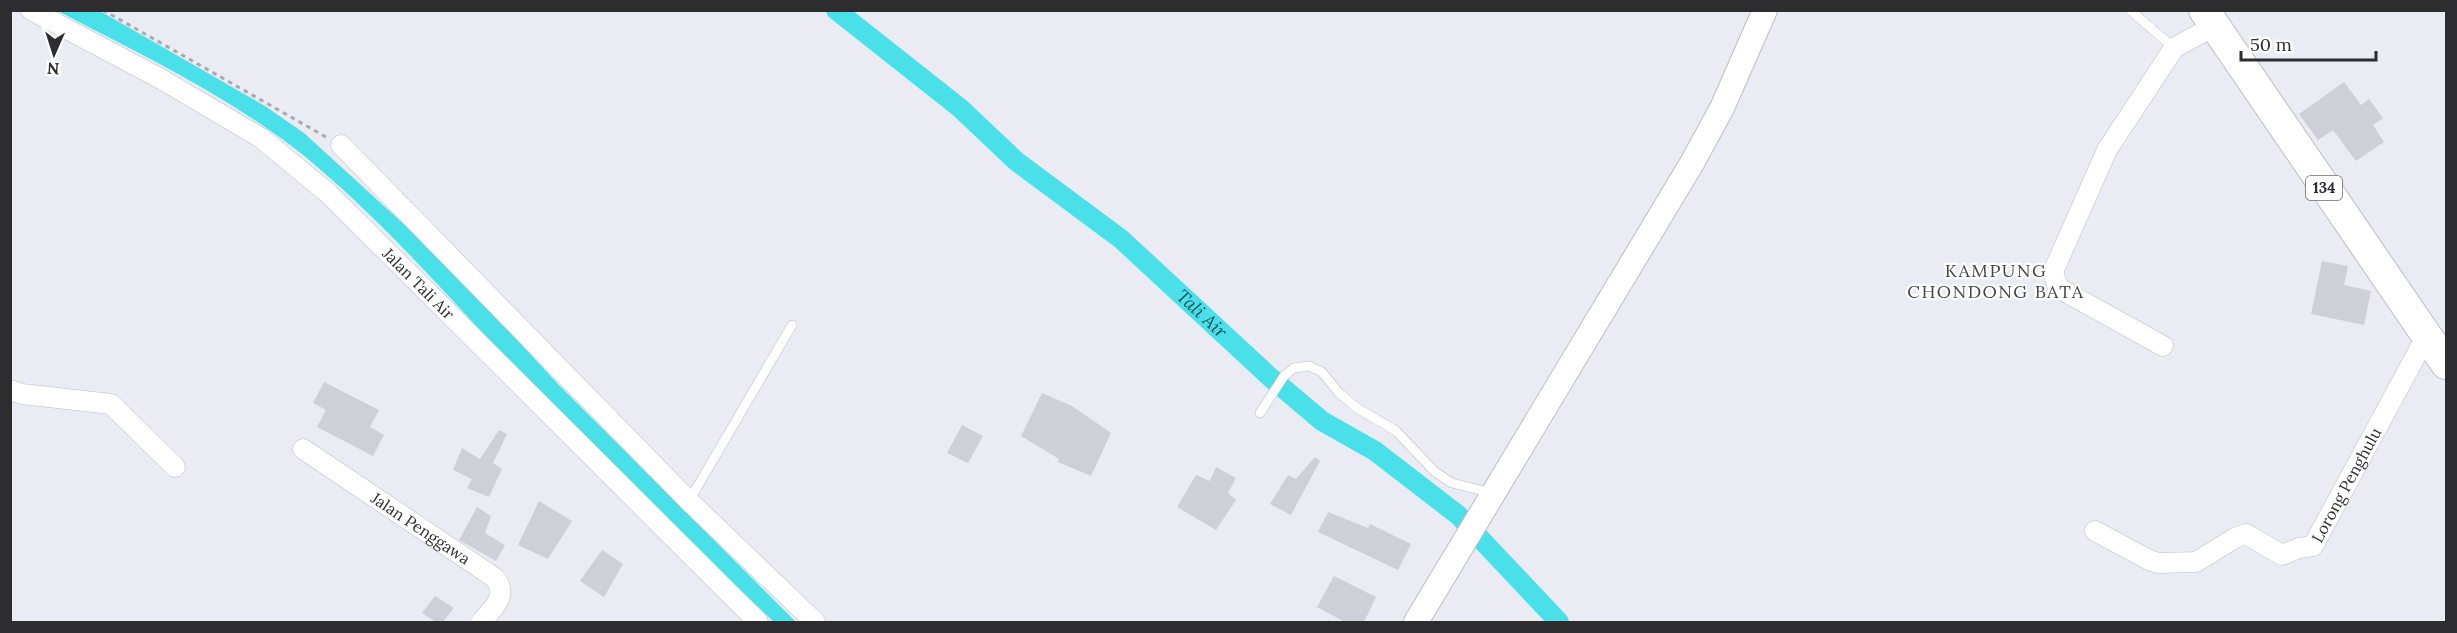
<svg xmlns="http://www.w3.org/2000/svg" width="2457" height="633" font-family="Lora,serif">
	<rect width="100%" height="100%" fill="#ebecf3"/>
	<!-- water -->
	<path fill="#49e0ea" d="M58,11H100L265,106L304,133L442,259L558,384L796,622H774C688,540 600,458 519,372C455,304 393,232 322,171C247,105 146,57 58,11Z"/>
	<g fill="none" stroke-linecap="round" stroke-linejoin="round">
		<!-- canal -->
		<path stroke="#49e0ea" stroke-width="20" id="s1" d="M836,10L960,108L1016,161L1121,239L1271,378L1322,421L1375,451L1458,515L1559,622"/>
	</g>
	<!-- building -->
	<g fill="#cfd0d7">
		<path d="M2344,82L2361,105L2369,99L2383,118L2373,125L2384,142L2356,161L2333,130L2318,140L2299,114Z"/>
		<path d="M2322,261L2348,266L2344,285L2371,291L2364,325L2311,314Z"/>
		<path d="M324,382L379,410L370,427L384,435L373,456L317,427L326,410L313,403Z"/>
		<path d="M1042,393L1072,406L1111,433L1091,476L1058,462L1059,459L1021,436Z"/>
		<path d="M962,425L983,436L968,463L947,453Z"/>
		<path d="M499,430L507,434L493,463L502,469L489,497L467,488L472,479L453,470L462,448L480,459Z"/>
		<path d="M1315,457L1320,461L1291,515L1270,504L1288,475L1296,479Z"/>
		<path d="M1216,467L1236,478L1228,493L1236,500L1216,530L1177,507L1196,475L1210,481Z"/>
		<path d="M539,501L572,521L548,559L518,545Z"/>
		<path d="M477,507L491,516L485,533L505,545L496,561L459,540Z"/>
		<path d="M1328,512L1368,528L1370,524L1411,544L1398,570L1318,532Z"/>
		<path d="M602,550L623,564L604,597L580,581Z"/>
		<path d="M1334,576L1376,597L1364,622H1345L1317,607Z"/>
		<path d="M435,596L454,608L443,622H436L422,613Z"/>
	</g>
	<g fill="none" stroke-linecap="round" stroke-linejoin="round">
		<!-- service casing -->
		<g stroke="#bdbdc4" stroke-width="10">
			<g id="service">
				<path d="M2130,10L2174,48"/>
				<path d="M1260,413L1284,376L1294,368L1309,366L1322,372L1339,393L1357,408L1396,431L1435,472L1452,483L1492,493"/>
				<path d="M689,501L792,325"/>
			</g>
		</g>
		<!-- minor casing -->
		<g stroke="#bdbdc4" stroke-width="21">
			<g id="minor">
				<path id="s2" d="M31,10L161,79L261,138L329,194L758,622"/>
				<path d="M341,145L689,501L815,622"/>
				<path d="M2163,346L2062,290L2057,285L2053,272L2107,150L2174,48L2214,26"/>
				<path d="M10,390L22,394L111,404L175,467"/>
				<path id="s3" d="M303,449L495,578C509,596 493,608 481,622"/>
				<path id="s4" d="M2095,531L2149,560L2158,563L2196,562L2235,538L2246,534L2282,555L2299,548L2313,546L2426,337"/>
			</g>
		</g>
		<!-- tertiary casing -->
		<g stroke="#bdbdc4" stroke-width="26">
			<path id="tertiary" d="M1416,622L1692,163L1722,108L1765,10"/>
		</g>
		<!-- primary casing -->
		<g stroke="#bdbdc4" stroke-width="32">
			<path id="primary" d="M2204,10L2446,364"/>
		</g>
		<!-- path -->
		<path stroke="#a9aaaf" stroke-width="3" stroke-dasharray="4.5 4.5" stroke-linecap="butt" d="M103,10L326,137"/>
		<!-- service -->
		<use href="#service" stroke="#fff" stroke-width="9"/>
		<!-- minor -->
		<use href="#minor" stroke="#fff" stroke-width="20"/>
		<!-- tertiary -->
		<use href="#tertiary" stroke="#fff" stroke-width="24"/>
		<!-- primary -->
		<use href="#primary" stroke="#fff" stroke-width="30"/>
	</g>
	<g text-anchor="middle" stroke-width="4.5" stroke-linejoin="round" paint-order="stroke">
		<!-- shield labels -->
		<rect fill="#fff" stroke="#6c6c6e" stroke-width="1.5" x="2306" y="176" width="36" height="24" rx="4.5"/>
		<g font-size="15" font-weight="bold" fill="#2d2d30">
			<text x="2324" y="193">134</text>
		</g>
		<!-- street labels -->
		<g font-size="16" fill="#2d2d30" stroke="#fff">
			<text dy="6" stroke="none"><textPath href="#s2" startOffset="478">Jalan Tali Air</textPath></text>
			<text dy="6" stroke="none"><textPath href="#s4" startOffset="310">Lorong Penghulu</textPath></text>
			<text dy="6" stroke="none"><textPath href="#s3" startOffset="142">Jalan Penggawa</textPath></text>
		</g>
		<!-- neighbourhood labels -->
		<g font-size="18" letter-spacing="1.5" fill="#434349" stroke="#fff">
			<text x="1996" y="277">KAMPUNG<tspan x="1996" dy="21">CHONDONG BATA</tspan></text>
		</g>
		<!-- water labels -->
		<g font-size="18" font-style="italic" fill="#125257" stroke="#fff">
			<text dy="6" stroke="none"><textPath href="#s1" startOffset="476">Tali Air</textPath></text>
		</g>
	</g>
	<!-- border -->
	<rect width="2457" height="633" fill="none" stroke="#2d2d30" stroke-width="24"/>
	<!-- north arrow -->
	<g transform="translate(54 54) rotate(183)" stroke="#ffffff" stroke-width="4.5" paint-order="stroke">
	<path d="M0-4.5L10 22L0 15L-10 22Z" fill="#2d2d30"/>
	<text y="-9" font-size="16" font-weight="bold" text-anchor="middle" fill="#2d2d30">N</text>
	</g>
	<!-- scale -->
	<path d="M2241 51v9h135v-9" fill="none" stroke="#2d2d30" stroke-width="3"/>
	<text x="2250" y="51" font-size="18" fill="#2d2d30" stroke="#ffffff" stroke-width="4.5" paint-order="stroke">50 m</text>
</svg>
